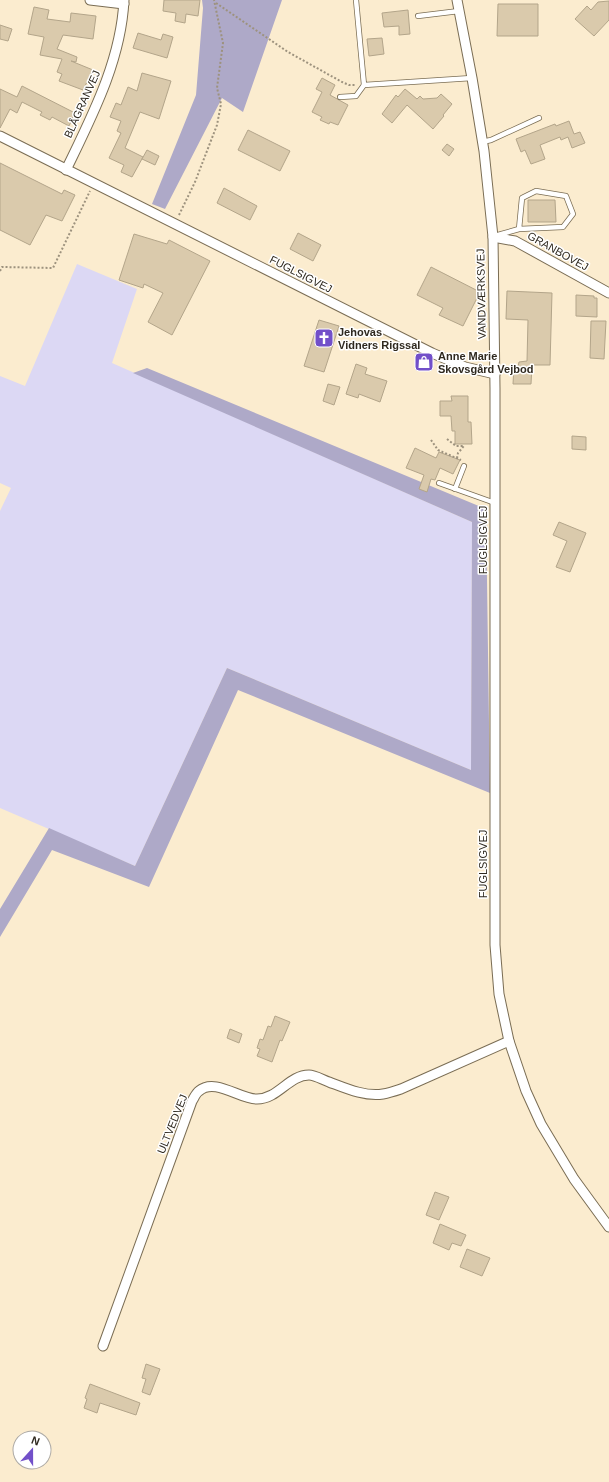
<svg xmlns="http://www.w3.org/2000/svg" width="609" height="1482" font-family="Arial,sans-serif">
	<rect width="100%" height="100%" fill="#fbeccf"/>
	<!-- green -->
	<path fill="#dcd8f4" d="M77,264L137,289L112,363L472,522L471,770L227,668L135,866L0,808V511L11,488L0,483V376L25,386Z"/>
	<!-- forest -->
	<g fill="#aea9c8">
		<path d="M202,0H282L243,112L222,98L165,209L152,204L196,95L203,8Z"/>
		<path d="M147,368L486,509L490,793L238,690L149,887L52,850L0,937V909L49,828L135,866L227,668L471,770L472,522L133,373Z"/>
	</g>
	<!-- building -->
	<g fill="#dacaac" stroke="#b3a58a">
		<path d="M164,0H200L198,16L186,14L185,23L175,21L176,13L163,11Z"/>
		<path d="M609,1V20L594,36L575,19L587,6L591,10L598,2Z"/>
		<path d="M498,4H538V36H497Z"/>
		<path d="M34,7L49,10L47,19L70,22L71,13L96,16L93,39L63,35L57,49L77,57L76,62L71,61L93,70L83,90L59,81L62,74L57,72L62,59L40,55L44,37L28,34Z"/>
		<path d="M408,10L410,34L399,35V26L384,27L382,13Z"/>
		<path d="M0,25L12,29L8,41L0,39Z"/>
		<path d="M138,33L161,40L163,34L173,37L167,58L133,48Z"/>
		<path d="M382,38L384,54L369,56L367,39Z"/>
		<path d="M142,73L171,81L159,119L140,112L125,148L143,157L132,177L121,172L124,165L109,158L121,133L117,131L121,121L110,117L116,103L121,105L128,87L137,91Z"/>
		<path d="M322,78L335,85L330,95L348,105L338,125L330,122L329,124L320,120L322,117L312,112L322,92L316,89Z"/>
		<path d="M22,86L75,113L69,126L52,117L50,120L40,115L42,112L22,102L17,113L10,109L0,128V89L17,97Z"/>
		<path d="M405,89L417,99L420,96L423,99L437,98L441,94L452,104L443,115L444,116L433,129L407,105L392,123L382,114L396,95L398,97Z"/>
		<path d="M569,121L574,134L580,132L585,143L572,148L568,137L561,140L560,137L540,145L545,159L531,164L525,150L521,152L516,139L555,124L556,126Z"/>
		<path d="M248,130L290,151L280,171L238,150Z"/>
		<path d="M447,144L454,149L449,156L442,150Z"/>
		<path d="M147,150L159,156L155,165L142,159Z"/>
		<path d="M0,163L62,194L64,190L75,195L62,221L46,215L30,245L0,230Z"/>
		<path d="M224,188L257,206L250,220L217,203Z"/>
		<path d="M528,200H555L556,222H528Z"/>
		<path d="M298,233L321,245L313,261L290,249Z"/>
		<path d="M134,234L167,244L169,240L210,261L172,335L148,322L163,293L144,284L143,288L119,280Z"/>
		<path d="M431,267L480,292L463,326L439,315L443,308L417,295Z"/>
		<path d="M507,291L552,293L550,365H532L531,384H513L514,367H518L519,362L527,361L528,320L506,319Z"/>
		<path d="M576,295L594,296V298H597V317L576,316Z"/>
		<path d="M319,320L339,326L324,372L304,366Z"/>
		<path d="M591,321H606L604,359L590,358Z"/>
		<path d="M356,364L367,368L365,374L387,381L380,402L359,394L358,398L346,394Z"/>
		<path d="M328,384L340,387L334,405L323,401Z"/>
		<path d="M451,396H468V422H471L472,444H455V431H452L451,416H440V401H452Z"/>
		<path d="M572,436L586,437V450L572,449Z"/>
		<path d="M415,448L436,458L439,452L460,460L453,474L440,468L435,480L431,479L427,492L419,489L424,475L406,468Z"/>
		<path d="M559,522L586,533L570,572L556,567L567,541L553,535Z"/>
		<path d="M275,1016L290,1022L282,1041L280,1040L272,1062L257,1056L260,1049L257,1048L260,1039L263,1040L268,1026L271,1027Z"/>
		<path d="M230,1029L242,1034L239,1043L227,1038Z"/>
		<path d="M435,1192L449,1197L439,1220L426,1215Z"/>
		<path d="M440,1224L466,1235L461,1246L452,1243L449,1250L433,1243Z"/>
		<path d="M467,1249L490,1258L482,1276L460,1267Z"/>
		<path d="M146,1364L160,1369L150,1395L142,1392L146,1379L142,1378Z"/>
		<path d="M90,1384L140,1403L136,1415L100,1403L97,1413L84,1408L87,1399L85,1398Z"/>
	</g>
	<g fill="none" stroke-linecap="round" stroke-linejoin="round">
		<!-- lane casing -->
		<g stroke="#7a6d54" stroke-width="6">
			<g id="lane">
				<path d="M356,0L364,85L472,78"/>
				<path d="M418,16L459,11"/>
				<path d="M340,97L356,96L364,85"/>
				<path d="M482,142L491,140L539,118"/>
				<path d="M498,235L519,229L563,227L573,214L566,196L536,191L522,198L519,229"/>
				<path d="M439,483L495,503"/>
				<path d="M455,489L464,466"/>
			</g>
		</g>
		<!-- street casing -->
		<g stroke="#7a6d54" stroke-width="11">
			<g id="street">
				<path d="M90,0L124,4"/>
				<path d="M457,0L472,78L484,151L493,237L495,388V945L499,994L509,1041L526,1091L541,1124L574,1179L609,1227"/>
				<path d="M0,136L432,353L465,367L495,374"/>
				<path d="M66,170C92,116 121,61 124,0"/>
				<path d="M493,237L515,241L609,293"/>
				<path d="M103,1346L192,1101C194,1098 196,1093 199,1091C215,1077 241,1100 257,1099C278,1099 289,1075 309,1075C315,1075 323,1080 329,1082C345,1088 365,1097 383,1094C389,1093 395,1091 401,1089L509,1041"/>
			</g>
		</g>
		<!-- path -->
		<g stroke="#9d927e" stroke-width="2" stroke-dasharray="2 2" stroke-linecap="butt">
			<path d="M216,3L288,52L342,82L349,85H356"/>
			<path d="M179,215L195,182L217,125L221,104L217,88L223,43L214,0"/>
			<path d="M0,271L2,267L53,268L90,191"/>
			<path d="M447,439L456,446H464L458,453L457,458"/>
			<path d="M431,440L438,450L461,460"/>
		</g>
		<!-- lane -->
		<use href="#lane" stroke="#fff" stroke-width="4.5"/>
		<!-- street -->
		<use href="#street" stroke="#fff" stroke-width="9"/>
	</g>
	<!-- icons -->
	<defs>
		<g id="church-square" transform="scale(1)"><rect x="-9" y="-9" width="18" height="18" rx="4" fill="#7250c9" stroke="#fff"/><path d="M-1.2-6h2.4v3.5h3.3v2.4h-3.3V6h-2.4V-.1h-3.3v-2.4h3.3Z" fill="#fff"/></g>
		<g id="shop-square" transform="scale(1)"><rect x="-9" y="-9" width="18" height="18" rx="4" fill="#7250c9" stroke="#fff"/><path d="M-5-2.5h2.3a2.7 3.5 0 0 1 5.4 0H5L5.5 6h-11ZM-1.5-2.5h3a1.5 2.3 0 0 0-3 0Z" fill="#fff"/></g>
	</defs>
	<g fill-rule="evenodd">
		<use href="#church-square" x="324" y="338"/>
		<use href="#shop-square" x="424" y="362"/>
	</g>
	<g text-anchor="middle" stroke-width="3" stroke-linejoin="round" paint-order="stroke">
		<!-- street labels -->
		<g font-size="11" fill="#2f291f" stroke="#fff">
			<text transform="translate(82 104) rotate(-66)" y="4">BLÅGRANVEJ</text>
			<text transform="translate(558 251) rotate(29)" y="4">GRANBOVEJ</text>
			<text transform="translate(301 274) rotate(27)" y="4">FUGLSIGVEJ</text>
			<text transform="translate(481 294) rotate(-91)" y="4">VANDVÆRKSVEJ</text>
			<text transform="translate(483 540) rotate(-90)" y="4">FUGLSIGVEJ</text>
			<text transform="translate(483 864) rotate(-90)" y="4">FUGLSIGVEJ</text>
			<text transform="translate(172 1124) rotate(-68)" y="4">ULTVEDVEJ</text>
		</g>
		<!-- poi labels -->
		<g font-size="11" font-weight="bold" fill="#2f291f" stroke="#fff" text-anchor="start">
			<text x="338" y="336">Jehovas<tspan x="338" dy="13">Vidners Rigssal</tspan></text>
			<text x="438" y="360">Anne Marie<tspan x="438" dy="13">Skovsgård Vejbod</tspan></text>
		</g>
	</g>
	<!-- north arrow -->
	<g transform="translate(32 1450) rotate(21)"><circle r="19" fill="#ffffff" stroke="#aca9a5"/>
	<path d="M0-3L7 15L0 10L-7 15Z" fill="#7250c9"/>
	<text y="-6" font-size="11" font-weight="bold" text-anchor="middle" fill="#2f291f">N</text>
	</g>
</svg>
